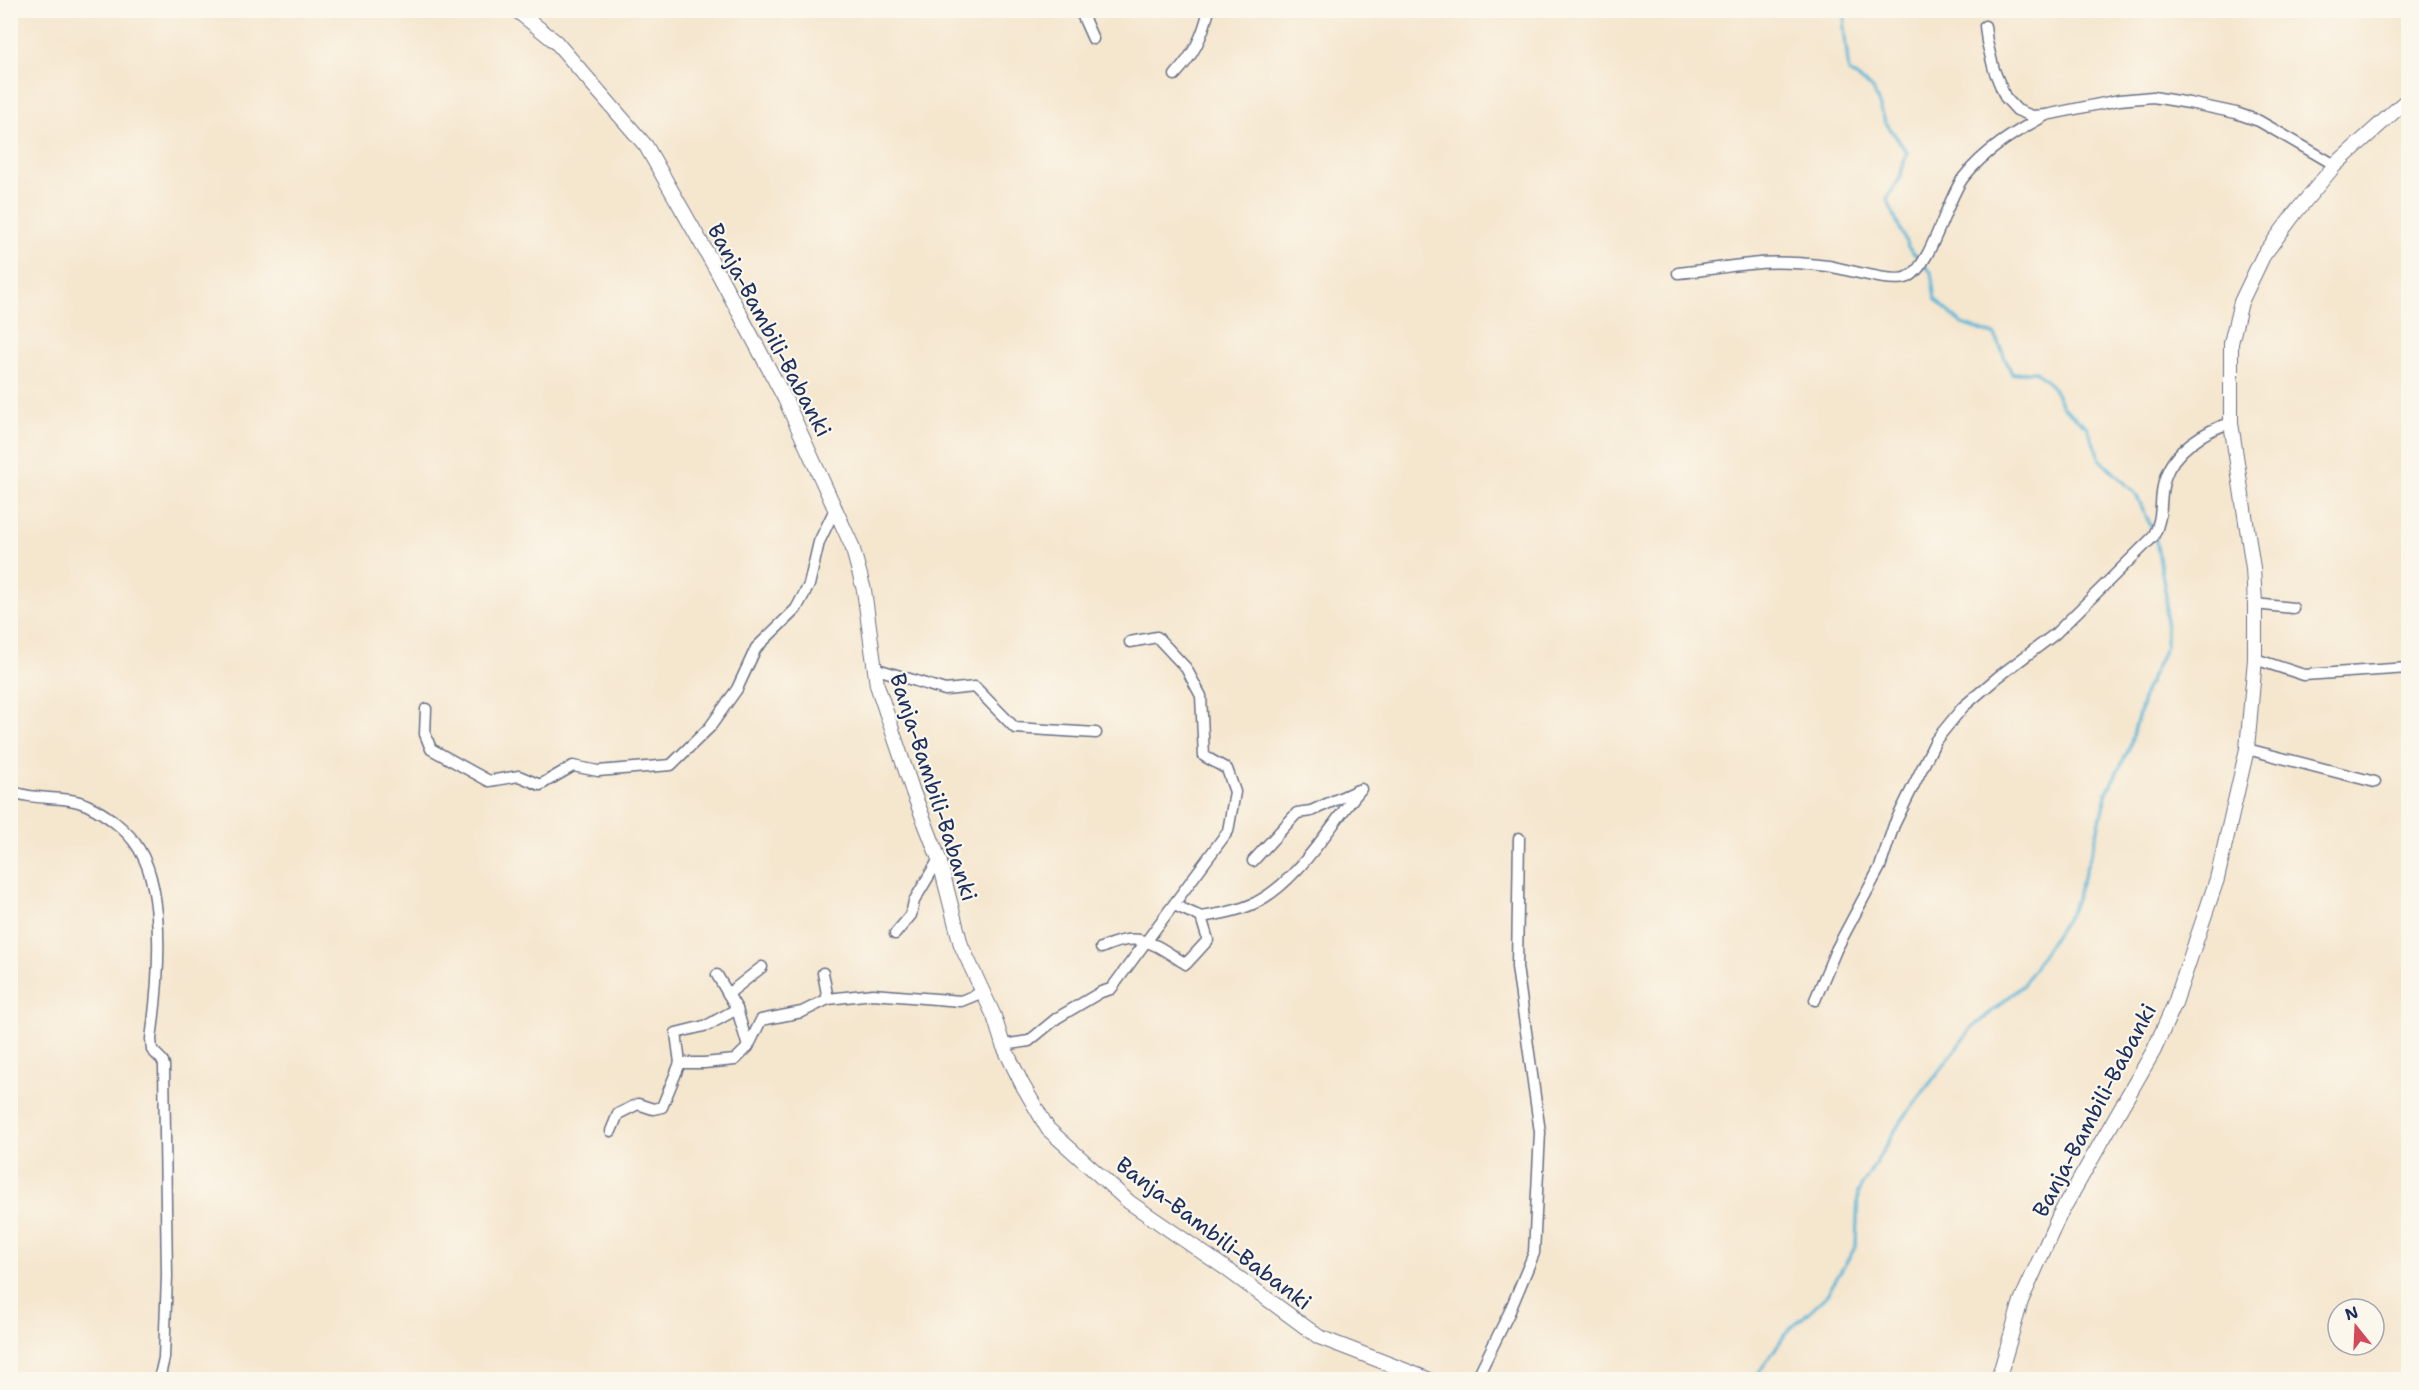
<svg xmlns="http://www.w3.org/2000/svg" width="2419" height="1390" font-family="'Shantell Sans',sans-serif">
	<rect width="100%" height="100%" fill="#fbf7ec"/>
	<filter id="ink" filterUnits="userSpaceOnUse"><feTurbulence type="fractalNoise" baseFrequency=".0167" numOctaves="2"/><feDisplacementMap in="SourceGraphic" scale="12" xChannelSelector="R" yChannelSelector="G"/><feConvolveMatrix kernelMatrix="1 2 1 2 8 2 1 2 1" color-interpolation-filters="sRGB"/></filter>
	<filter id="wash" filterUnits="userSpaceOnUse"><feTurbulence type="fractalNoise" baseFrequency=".008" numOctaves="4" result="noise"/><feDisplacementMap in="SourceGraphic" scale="24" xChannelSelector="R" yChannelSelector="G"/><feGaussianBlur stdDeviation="1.35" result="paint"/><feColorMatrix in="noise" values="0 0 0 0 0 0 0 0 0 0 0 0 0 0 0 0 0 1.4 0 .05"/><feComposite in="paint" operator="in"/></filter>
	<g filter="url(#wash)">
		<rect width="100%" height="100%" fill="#f5e6ce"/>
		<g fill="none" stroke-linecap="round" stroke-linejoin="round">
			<!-- stream -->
			<g stroke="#5ab6d8" stroke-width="3">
				<path d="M1846,10L1844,28L1849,72L1873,89L1886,123L1907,152L1900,178L1887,199L1908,247L1920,260"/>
				<path d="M1924,265L1931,272L1935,299L1962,324L1995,335L2012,374L2035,371L2052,386L2063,407L2087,427L2100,459L2136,494L2153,531"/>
				<path d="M1754,1380L1786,1333L1826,1296L1856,1246L1858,1192L1899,1124L1971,1029L2023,985L2072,910L2094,845L2107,792L2129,749L2145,692L2166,646V596L2156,540"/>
			</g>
		</g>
	</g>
	<g filter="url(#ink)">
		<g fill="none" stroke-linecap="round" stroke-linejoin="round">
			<!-- minor casing -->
			<g stroke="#676f85" stroke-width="13">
				<g id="minor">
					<path d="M1080,10L1093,39"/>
					<path d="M1985,26L1987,42L1994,70L2005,97L2017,110L2032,116L2046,115L2119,100L2153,97L2189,103L2236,113L2259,121L2335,165"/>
					<path d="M1175,75C1194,54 1202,38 1209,10"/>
					<path d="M1678,273C1702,271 1726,266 1750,264C1775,261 1802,263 1828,266C1846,269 1893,284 1908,277C1930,268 1947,199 1963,178C1985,150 2015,132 2046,115"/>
					<path d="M2255,604L2293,608"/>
					<path d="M2255,659L2304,675L2408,668"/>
					<path d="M874,668L945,690L975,687L1015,728L1096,733"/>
					<path d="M426,709L425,734L431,749L489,781L519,776L540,785L573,766L598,771L671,765L710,727L737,689L756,648L796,609L809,585L819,542L836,507"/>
					<path d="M2247,749L2375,782"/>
					<path d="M10,790C33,802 63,794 87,805C106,814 128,830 139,849C167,894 158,988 151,1039L152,1050L162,1060L164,1065L167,1276L164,1358L159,1380"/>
					<path d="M1253,861L1297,813L1311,811L1358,790"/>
					<path d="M1201,917C1220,914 1238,911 1255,903C1299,881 1329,826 1361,789"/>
					<path d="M895,934L911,915L914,901L939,859"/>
					<path d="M1101,948C1141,930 1152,943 1186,964L1208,940L1201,917L1174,905"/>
					<path d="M823,973L828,999L873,994L961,1001L983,992"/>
					<path d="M717,975L737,1009L748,1047L761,1020L802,1012L828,999"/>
					<path d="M728,994L762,967"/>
					<path d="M1815,1000L1836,950L1880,867L1894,825L1936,740L1963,707L1998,677L2055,634L2153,537C2165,515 2158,499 2165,478C2173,451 2205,430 2231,423"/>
					<path d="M737,1009L708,1025L676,1033L680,1063H704L735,1060L748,1047"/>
					<path d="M1003,1045L1029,1041L1057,1018L1101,992L1111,989L1228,831L1235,792L1227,769L1204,756L1201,696L1186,668L1157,637L1130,642"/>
					<path d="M611,1131L618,1114L638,1104L653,1109L662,1107L680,1063"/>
					<path d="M1476,1380L1509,1313L1534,1253L1540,1132L1517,967L1519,838"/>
				</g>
			</g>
			<!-- tertiary casing -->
			<g stroke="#676f85" stroke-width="16">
				<g id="tertiary">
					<path d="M516,10L556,42L646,146L716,269L785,399L852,546L864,590L877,685L913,792L939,859L961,945L994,1016L1003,1045L1022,1084L1048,1129L1129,1202L1228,1270L1319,1337L1430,1380"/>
					<path d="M1998,1380L2021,1301L2059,1216L2154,1050L2175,1003L2217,879L2247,749L2255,659V604L2253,568L2231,423V343L2241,302L2263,256L2295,213L2335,165L2408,99"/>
				</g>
			</g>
			<!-- minor -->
			<use href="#minor" stroke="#fff" stroke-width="10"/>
			<!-- tertiary -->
			<use href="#tertiary" stroke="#fff" stroke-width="14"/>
		</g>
	</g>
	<g text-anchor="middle" stroke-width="4.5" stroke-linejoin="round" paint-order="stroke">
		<!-- street labels -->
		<g font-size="22" fill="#1b2f5e" stroke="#fbf7ec">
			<text transform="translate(770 330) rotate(62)" y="8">Banja-Bambili-Babanki</text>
			<text transform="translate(934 787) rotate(72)" y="8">Banja-Bambili-Babanki</text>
			<text transform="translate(2094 1110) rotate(-62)" y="8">Banja-Bambili-Babanki</text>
			<text transform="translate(1214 1233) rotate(37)" y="8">Banja-Bambili-Babanki</text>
		</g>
	</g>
	<!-- margin -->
	<rect width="2419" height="1390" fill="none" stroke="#fbf7ec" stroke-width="36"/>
	<!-- north arrow -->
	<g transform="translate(2356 1327) rotate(342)"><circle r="28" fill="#fbf7ec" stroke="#a1a7b3" stroke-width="1.5"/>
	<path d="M0-4.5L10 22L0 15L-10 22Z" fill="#d1495b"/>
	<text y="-9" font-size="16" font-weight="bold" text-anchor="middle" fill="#1b2f5e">N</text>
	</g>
</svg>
